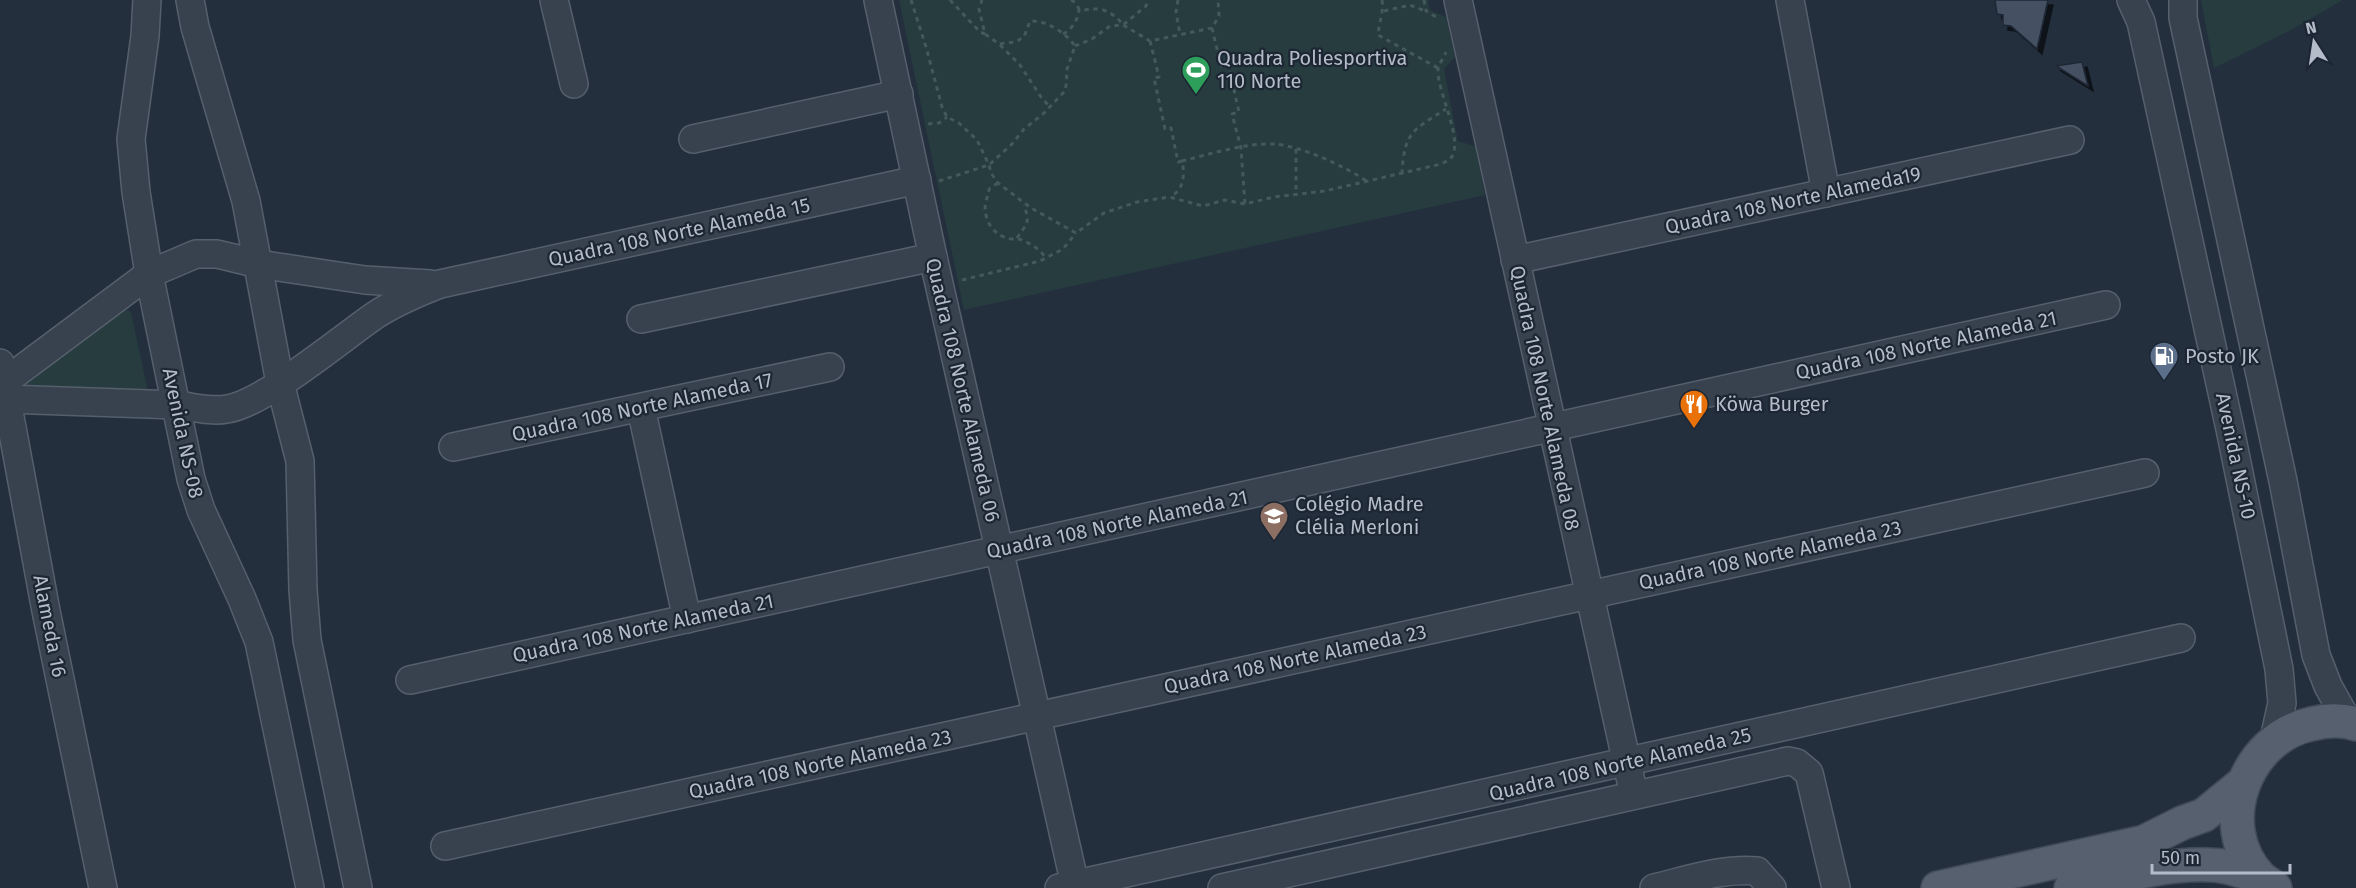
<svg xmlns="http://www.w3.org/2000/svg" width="2356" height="888" font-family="'Fira Sans',sans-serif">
	<defs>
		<filter id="shadow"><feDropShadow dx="5" dy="5" stdDeviation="0" flood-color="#0009"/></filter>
	</defs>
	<rect width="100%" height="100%" fill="#242f3e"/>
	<!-- green -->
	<g fill="#263c3f">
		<path d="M899,0H1428L1430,10L1446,17L1455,57L1444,69L1458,141L1475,146L1485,195L964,310Z"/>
		<path d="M2201,0H2343L2289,31L2214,68Z"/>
		<path d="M127,310L131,312L147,387L146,390L27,387L26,379L124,311Z"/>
	</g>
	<!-- building -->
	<g fill="#455162" stroke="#1f2835" stroke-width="1.5" filter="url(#shadow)">
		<path d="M1995,0H2048L2037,49L2011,26L2003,25V15L1997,14Z"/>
		<path d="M2082,62L2088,86L2056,66Z"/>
	</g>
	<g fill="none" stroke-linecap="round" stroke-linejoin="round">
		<!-- minor casing -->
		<g stroke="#565f6c" stroke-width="30">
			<g id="minor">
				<path d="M147,0L145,36L131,139L136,192L149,274L191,479L201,510L242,599L259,642L310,888"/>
				<path d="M190,0L195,27L246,201L280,383L300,461L303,590L307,640L358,888"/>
				<path d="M554,0L574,84"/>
				<path d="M878,0L933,257L1075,885"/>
				<path d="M1458,0L1634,795"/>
				<path d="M1790,0L1826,193"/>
				<path d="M2131,0L2141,22L2230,429L2279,669L2282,703L2274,739"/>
				<path d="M2183,0V18L2283,481L2316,655L2328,686L2348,722"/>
				<path d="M693,139L899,94"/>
				<path d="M1515,260L2070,140"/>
				<path d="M641,319L933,257"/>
				<path d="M0,363L46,611L103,888"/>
				<path d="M3,383L149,274L196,254H217L258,264L365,280L430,284"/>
				<path d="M6,399L177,405C193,407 211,412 227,409C263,404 341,339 374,316C395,302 417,293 440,284L917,180"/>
				<path d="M641,408L687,619"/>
				<path d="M453,447L830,367"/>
				<path d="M410,680L2106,305"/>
				<path d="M445,846L2145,473"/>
				<path d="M1059,888L2181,638"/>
				<path d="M1222,888L1788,761L1797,763L1809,773L1836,888"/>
				<path d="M1654,888C1688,880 1722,868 1757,871L1772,888"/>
			</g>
		</g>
		<!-- major casing -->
		<g stroke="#414a57" stroke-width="36">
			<g id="major">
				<path d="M1938,888L2144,842L2182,823L2204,815L2242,784"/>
				<path d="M2071,888C2116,878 2163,863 2210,865C2227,865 2244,872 2260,877"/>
				<path d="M2275,888C2270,884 2264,881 2260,877C2212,826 2245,738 2311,724C2326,720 2341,719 2356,724"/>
			</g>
		</g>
		<!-- path -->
		<g stroke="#44595c" stroke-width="3" stroke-dasharray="4.5 4.5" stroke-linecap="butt">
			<path d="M911,0L926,47L942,107L947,117L959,123L977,140L989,165L991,173L998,183L1031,208L1076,233L1104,213L1137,202L1169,197L1203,206L1225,200L1245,204L1274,197L1325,191L1441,164C1444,162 1448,161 1450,159C1466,143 1436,90 1438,69C1439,64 1444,57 1446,52"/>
			<path d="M950,0L980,32L985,34"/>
			<path d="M1071,0L1076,3L1079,9C1085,11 1087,9 1094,9C1105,8 1117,16 1123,25L1146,6L1148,0"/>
			<path d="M1178,0L1176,12L1180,35"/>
			<path d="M1382,0C1384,12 1379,22 1378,35L1438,68"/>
			<path d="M1424,0L1426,11L1438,18"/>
			<path d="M1384,11L1410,5L1425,11"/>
			<path d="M1212,28L1221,66L1228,64L1239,112L1232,114L1241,148L1245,204"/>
			<path d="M1063,34C1072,30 1079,18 1079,9"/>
			<path d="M1150,41L1159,77L1154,78L1165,129L1171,128L1178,162L1182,161C1185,173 1184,192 1170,196"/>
			<path d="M1000,45L1020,65L1041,97L1049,106"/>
			<path d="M1075,46L1092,39L1110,26L1123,25L1150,41L1212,28L1219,16L1218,0"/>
			<path d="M928,124L939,123L947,117"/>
			<path d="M1296,149V195"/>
			<path d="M1182,161C1211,154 1244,143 1274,144C1301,146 1345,166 1368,182"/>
			<path d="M1402,174C1404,132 1413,130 1446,109"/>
			<path d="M939,181L989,165L1012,144L1024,129L1043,114L1065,91L1067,80L1066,72L1075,46C1066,33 1046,20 1030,21L1024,37L1015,42L999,44L985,34L979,9L982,0"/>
			<path d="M998,183L990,188C987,193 988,196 986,201C982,217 992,236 1011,239C1016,239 1019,238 1024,241C1033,245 1040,250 1046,258"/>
			<path d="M1017,238C1028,222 1030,223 1024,205"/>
			<path d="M962,280L1040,261L1063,249L1076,233"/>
		</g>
		<!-- minor -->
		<use href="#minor" stroke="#38414e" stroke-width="27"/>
		<!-- major -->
		<use href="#major" stroke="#56606e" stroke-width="33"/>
	</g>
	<!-- icons -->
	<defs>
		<g id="stadium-pin" transform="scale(1.5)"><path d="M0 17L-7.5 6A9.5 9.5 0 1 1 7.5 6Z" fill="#2e9e5b" stroke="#1d2633"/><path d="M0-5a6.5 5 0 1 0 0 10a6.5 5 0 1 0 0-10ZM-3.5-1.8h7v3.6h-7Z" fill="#fff"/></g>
		<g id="fuel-pin" transform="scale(1.5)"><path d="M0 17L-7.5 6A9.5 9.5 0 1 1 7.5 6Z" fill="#5c6f8a" stroke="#1d2633"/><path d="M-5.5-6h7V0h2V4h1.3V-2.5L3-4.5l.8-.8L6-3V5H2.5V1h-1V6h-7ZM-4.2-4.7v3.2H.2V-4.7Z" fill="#fff"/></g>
		<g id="restaurant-pin" transform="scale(1.5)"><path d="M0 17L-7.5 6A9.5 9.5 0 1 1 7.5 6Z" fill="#e8710a" stroke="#1d2633"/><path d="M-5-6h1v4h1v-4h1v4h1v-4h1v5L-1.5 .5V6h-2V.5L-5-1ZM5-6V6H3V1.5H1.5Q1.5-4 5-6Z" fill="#fff"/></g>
		<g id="school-pin" transform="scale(1.5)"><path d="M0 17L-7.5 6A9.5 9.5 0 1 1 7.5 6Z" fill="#8d6e63" stroke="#1d2633"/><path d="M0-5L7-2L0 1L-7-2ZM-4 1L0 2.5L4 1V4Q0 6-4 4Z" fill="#fff"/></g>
	</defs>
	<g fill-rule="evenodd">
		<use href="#stadium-pin" x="1196" y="70"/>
		<use href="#fuel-pin" x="2164" y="356"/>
		<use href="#restaurant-pin" x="1694" y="404"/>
		<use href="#school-pin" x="1274" y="516"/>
	</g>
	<g text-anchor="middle" stroke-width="4.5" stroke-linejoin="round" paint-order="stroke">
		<!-- poi labels -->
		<g font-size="20" fill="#b4bcc9" stroke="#1d2633" text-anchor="start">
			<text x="1217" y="65">Quadra Poliesportiva<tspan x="1217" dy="23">110 Norte</tspan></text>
			<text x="2185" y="363">Posto JK</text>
			<text x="1715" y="411">Köwa Burger</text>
			<text x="1295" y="511">Colégio Madre<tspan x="1295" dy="23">Clélia Merloni</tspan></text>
		</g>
		<!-- street labels -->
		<g font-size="20" fill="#b4bcc9" stroke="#1d2633">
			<text transform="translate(1793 200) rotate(-12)" y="7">Quadra 108 Norte Alameda19</text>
			<text transform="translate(679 232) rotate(-12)" y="7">Quadra 108 Norte Alameda 15</text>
			<text transform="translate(1926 345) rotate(-12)" y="7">Quadra 108 Norte Alameda 21</text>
			<text transform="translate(963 390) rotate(77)" y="7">Quadra 108 Norte Alameda 06</text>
			<text transform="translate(1545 398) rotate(78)" y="7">Quadra 108 Norte Alameda 08</text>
			<text transform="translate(642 407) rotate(-12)" y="7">Quadra 108 Norte Alameda 17</text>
			<text transform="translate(183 433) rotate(78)" y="7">Avenida NS-08</text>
			<text transform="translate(2236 456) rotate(78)" y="7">Avenida NS-10</text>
			<text transform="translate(1117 524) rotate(-12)" y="7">Quadra 108 Norte Alameda 21</text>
			<text transform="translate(1770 555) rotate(-12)" y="7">Quadra 108 Norte Alameda 23</text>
			<text transform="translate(50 626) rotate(79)" y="7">Alameda 16</text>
			<text transform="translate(643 628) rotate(-12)" y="7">Quadra 108 Norte Alameda 21</text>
			<text transform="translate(1295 659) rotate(-12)" y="7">Quadra 108 Norte Alameda 23</text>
			<text transform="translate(820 764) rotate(-12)" y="7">Quadra 108 Norte Alameda 23</text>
			<text transform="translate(1620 764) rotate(-13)" y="7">Quadra 108 Norte Alameda 25</text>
		</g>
	</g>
	<!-- north arrow -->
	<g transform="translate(2314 42) rotate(348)" stroke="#1d2633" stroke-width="4.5" paint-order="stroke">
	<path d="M0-4.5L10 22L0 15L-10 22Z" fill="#b4bcc9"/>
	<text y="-9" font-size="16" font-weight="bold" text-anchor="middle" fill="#b4bcc9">N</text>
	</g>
	<!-- scale -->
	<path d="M2152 864v9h138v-9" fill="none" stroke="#b4bcc9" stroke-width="3"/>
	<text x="2161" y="864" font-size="18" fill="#b4bcc9" stroke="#1d2633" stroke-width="4.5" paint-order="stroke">50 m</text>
</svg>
